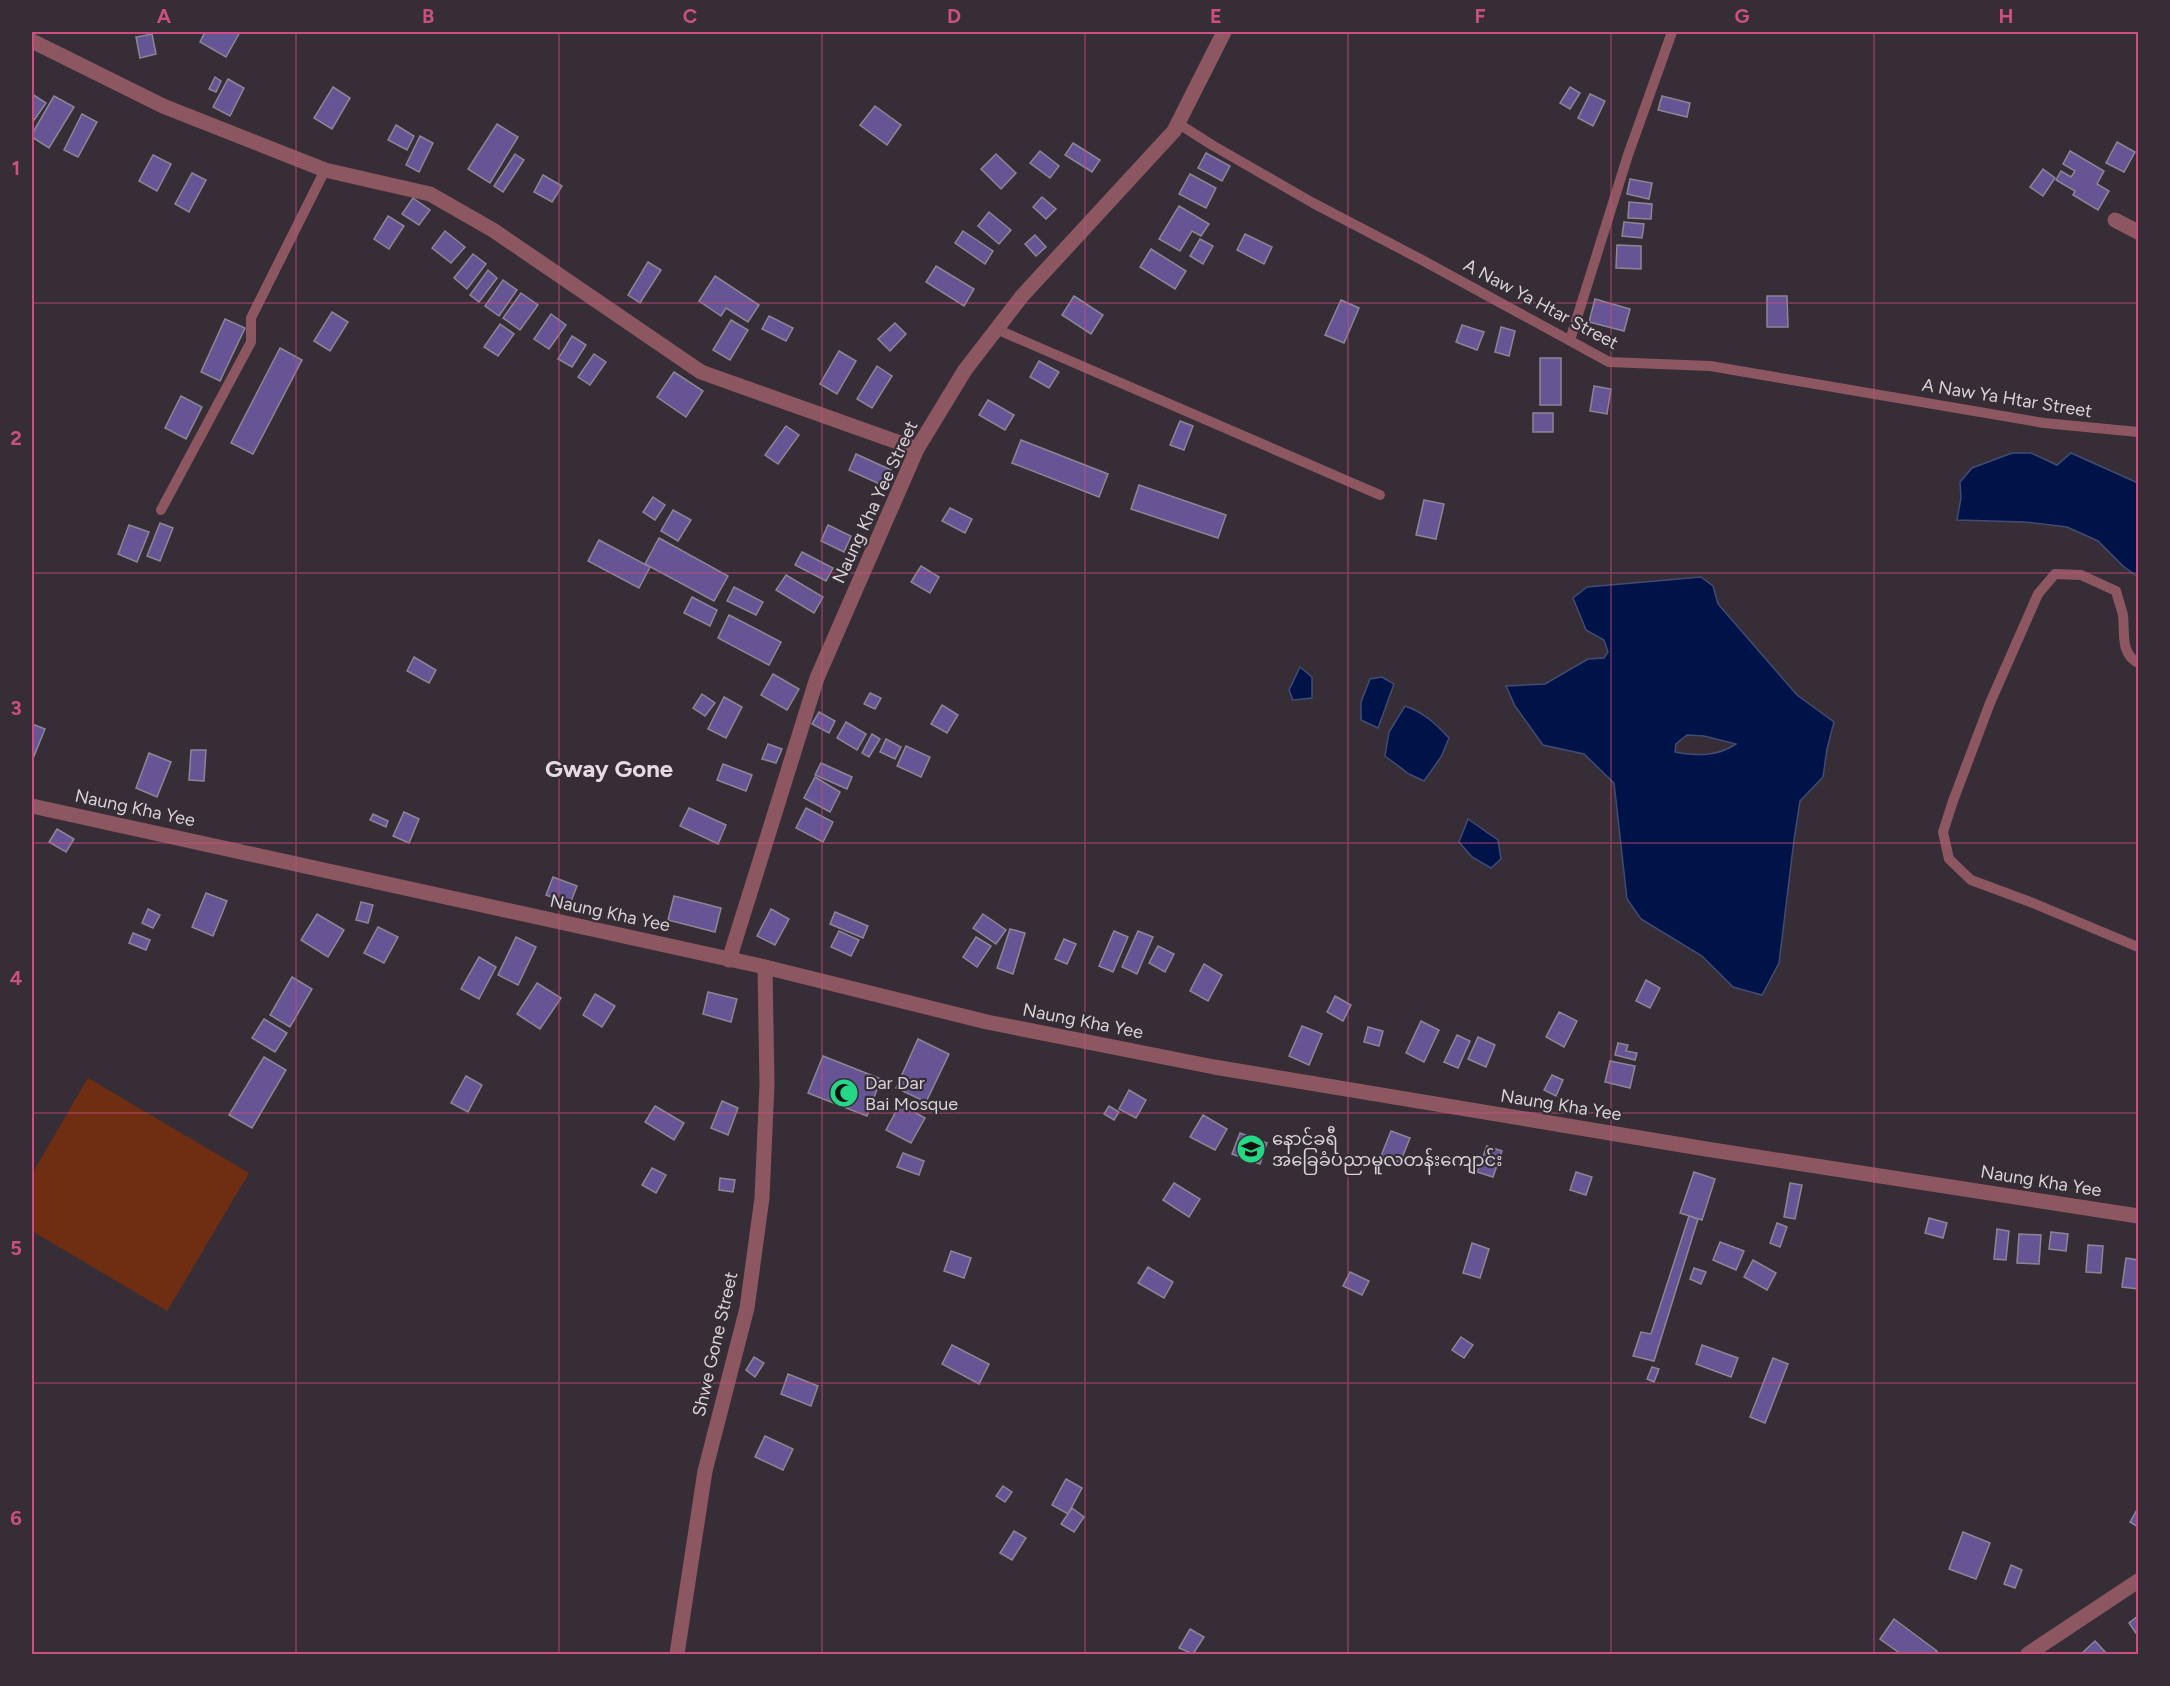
<svg xmlns="http://www.w3.org/2000/svg" width="2170" height="1686" font-family="Figtree,'Noto Sans Myanmar',sans-serif">
	<rect width="100%" height="100%" fill="#372d36"/>
	<!-- green -->
	<path fill="#6f2d12" d="M88,1078L249,1173L167,1311L32,1231V1174Z"/>
	<!-- water -->
	<g fill="#001348" stroke="#414c73" stroke-width="1.5" fill-rule="evenodd">
		<path d="M2012,453H2031L2057,465L2071,453L2138,483V577L2123,566L2098,541L2067,527L2025,522L1957,520L1961,498L1960,482L1972,468Z"/>
		<path d="M1701,577L1713,586L1718,604L1797,695L1834,722L1827,749L1823,777L1800,801L1794,840L1779,963L1762,995L1733,987L1702,956L1641,919L1627,899L1614,783L1584,754L1543,745L1515,706L1506,686L1545,684L1588,659L1604,658L1608,652L1604,640L1586,630L1573,598L1587,587ZM1687,735L1704,736L1736,744C1716,757 1698,756 1675,752L1676,744Z"/>
		<path d="M1300,667L1312,677V698L1293,700L1289,690Z"/>
		<path d="M1382,677L1394,684L1378,728L1361,720V702L1370,679Z"/>
		<path d="M1405,706C1423,712 1436,724 1449,738L1441,757L1424,781L1409,774L1385,756L1389,732Z"/>
		<path d="M1468,819L1498,840L1501,859L1491,868L1472,857L1459,842Z"/>
	</g>
	<!-- building -->
	<g fill="#675495" stroke="#8a8795" stroke-width="1.5">
		<path d="M205,32H240L226,57L200,42Z"/>
		<path d="M152,34L156,54L140,58L136,37Z"/>
		<path d="M215,77L221,81L216,92L209,89Z"/>
		<path d="M228,79L244,88L230,116L213,107Z"/>
		<path d="M333,87L350,98L332,129L314,118Z"/>
		<path d="M1570,87L1580,93L1570,109L1560,103Z"/>
		<path d="M32,94L46,103L32,123Z"/>
		<path d="M1590,94L1605,101L1593,126L1578,118Z"/>
		<path d="M54,96L74,107L49,148L32,137V134Z"/>
		<path d="M1662,96L1690,103L1687,117L1658,110Z"/>
		<path d="M875,106L901,125L887,145L860,125Z"/>
		<path d="M82,114L97,122L78,157L64,150Z"/>
		<path d="M497,124L518,137L490,183L468,169Z"/>
		<path d="M396,125L414,136L407,150L388,140Z"/>
		<path d="M420,136L433,143L419,172L406,165Z"/>
		<path d="M2117,142L2135,152L2124,172L2106,163Z"/>
		<path d="M1073,143L1100,160L1092,172L1065,155Z"/>
		<path d="M1040,151L1059,166L1050,178L1030,163Z"/>
		<path d="M2070,151L2104,171L2097,184L2109,191L2098,210L2073,195L2075,191L2056,180L2061,171L2071,177L2075,171L2063,164Z"/>
		<path d="M1206,153L1230,166L1222,181L1198,168Z"/>
		<path d="M515,154L524,160L503,192L494,186Z"/>
		<path d="M996,154L1016,173L1001,189L981,169Z"/>
		<path d="M153,155L171,164L157,191L139,181Z"/>
		<path d="M2043,169L2055,178L2043,196L2030,187Z"/>
		<path d="M192,173L206,180L189,212L175,204Z"/>
		<path d="M1190,174L1216,188L1206,208L1179,194Z"/>
		<path d="M543,175L562,186L552,202L534,192Z"/>
		<path d="M1630,179L1652,183L1649,199L1627,194Z"/>
		<path d="M1042,197L1056,209L1046,219L1033,207Z"/>
		<path d="M413,198L430,210L419,225L402,214Z"/>
		<path d="M1629,202L1652,204L1651,219L1628,218Z"/>
		<path d="M1179,206L1209,224L1201,236L1192,231L1180,251L1159,239Z"/>
		<path d="M989,212L1011,230L999,244L978,226Z"/>
		<path d="M388,216L404,226L389,249L374,239Z"/>
		<path d="M1624,222L1644,224L1642,238L1622,236Z"/>
		<path d="M445,231L465,247L451,263L432,248Z"/>
		<path d="M963,231L993,251L985,264L955,243Z"/>
		<path d="M1245,234L1272,247L1264,264L1237,250Z"/>
		<path d="M1035,235L1046,247L1036,256L1025,244Z"/>
		<path d="M1200,239L1213,246L1203,264L1190,256Z"/>
		<path d="M1617,245L1641,246V269L1616,268Z"/>
		<path d="M1151,249L1186,271L1175,289L1140,267Z"/>
		<path d="M473,254L486,264L467,289L454,278Z"/>
		<path d="M648,262L661,270L640,303L628,295Z"/>
		<path d="M936,266L974,289L964,306L926,282Z"/>
		<path d="M488,270L497,278L479,302L470,295Z"/>
		<path d="M715,276L759,305L748,322L726,308L721,316L699,301Z"/>
		<path d="M503,280L517,290L499,316L485,306Z"/>
		<path d="M521,293L538,305L520,330L503,318Z"/>
		<path d="M1074,296L1103,315L1091,334L1062,315Z"/>
		<path d="M1767,296H1787L1788,327H1767Z"/>
		<path d="M1595,299L1630,309L1624,331L1589,322Z"/>
		<path d="M1341,300L1359,308L1344,343L1325,335Z"/>
		<path d="M332,312L348,322L330,351L314,341Z"/>
		<path d="M551,314L566,325L549,349L534,339Z"/>
		<path d="M769,316L793,328L786,341L762,329Z"/>
		<path d="M225,319L245,328L220,381L201,372Z"/>
		<path d="M731,320L748,330L730,360L713,350Z"/>
		<path d="M895,323L906,334L890,351L878,339Z"/>
		<path d="M500,324L514,334L498,356L484,347Z"/>
		<path d="M1462,325L1484,332L1477,350L1456,342Z"/>
		<path d="M1501,327L1515,331L1509,356L1495,352Z"/>
		<path d="M572,336L586,345L572,367L558,359Z"/>
		<path d="M280,348L302,360L253,454L231,443Z"/>
		<path d="M839,351L856,361L837,394L820,384Z"/>
		<path d="M594,354L606,362L590,385L578,377Z"/>
		<rect x="1540" y="358" width="21" height="47"/>
		<path d="M1039,361L1059,372L1049,388L1030,377Z"/>
		<path d="M877,366L892,376L872,408L857,399Z"/>
		<path d="M674,372L703,391L686,417L657,397Z"/>
		<path d="M1594,386L1611,389L1607,414L1590,411Z"/>
		<path d="M181,396L202,407L186,439L165,428Z"/>
		<path d="M988,400L1014,415L1005,430L979,415Z"/>
		<rect x="1533" y="413" width="20" height="19"/>
		<path d="M1180,421L1193,426L1184,450L1170,445Z"/>
		<path d="M786,426L799,435L778,464L765,455Z"/>
		<path d="M1021,440L1108,474L1099,497L1012,463Z"/>
		<path d="M856,454L891,470L884,486L849,470Z"/>
		<path d="M1139,485L1226,515L1218,538L1131,509Z"/>
		<path d="M653,497L665,505L655,520L643,512Z"/>
		<path d="M1424,500L1444,504L1436,539L1416,535Z"/>
		<path d="M950,508L972,519L965,533L942,521Z"/>
		<path d="M673,510L691,520L678,541L661,531Z"/>
		<path d="M160,523L173,528L160,561L147,556Z"/>
		<path d="M129,525L149,532L137,562L118,554Z"/>
		<path d="M828,525L851,536L844,552L821,541Z"/>
		<path d="M659,538L728,576L714,601L645,564Z"/>
		<path d="M599,540L650,567L639,588L588,561Z"/>
		<path d="M802,552L833,568L826,581L795,565Z"/>
		<path d="M921,566L939,577L930,593L911,582Z"/>
		<path d="M786,575L823,597L814,613L776,590Z"/>
		<path d="M734,587L763,602L756,615L727,601Z"/>
		<path d="M692,597L717,610L710,626L684,613Z"/>
		<path d="M729,615L781,642L769,665L718,638Z"/>
		<path d="M414,657L436,670L429,683L407,671Z"/>
		<path d="M773,674L799,689L787,710L761,695Z"/>
		<path d="M870,693L881,698L875,709L864,704Z"/>
		<path d="M702,694L715,703L705,716L693,708Z"/>
		<path d="M724,697L742,707L726,738L708,729Z"/>
		<path d="M942,705L958,715L947,733L931,724Z"/>
		<path d="M819,712L835,721L829,733L812,724Z"/>
		<path d="M846,722L866,734L857,750L837,738Z"/>
		<path d="M32,724L45,729L32,761Z"/>
		<path d="M872,734L880,739L869,757L862,753Z"/>
		<path d="M886,739L901,747L895,759L880,752Z"/>
		<path d="M768,744L782,749L776,763L762,759Z"/>
		<path d="M906,746L930,757L921,777L897,766Z"/>
		<path d="M191,750H206L204,781L189,780Z"/>
		<path d="M149,753L171,762L157,797L136,788Z"/>
		<path d="M821,763L852,777L847,789L815,775Z"/>
		<path d="M723,764L752,775L746,791L717,780Z"/>
		<path d="M815,777L840,792L830,812L804,798Z"/>
		<path d="M689,808L726,825L718,844L680,826Z"/>
		<path d="M806,808L833,822L823,842L796,828Z"/>
		<path d="M404,812L419,819L409,843L393,836Z"/>
		<path d="M373,814L388,821L386,827L370,820Z"/>
		<path d="M57,829L74,839L66,852L49,842Z"/>
		<path d="M553,877L577,886L570,904L546,895Z"/>
		<path d="M206,893L227,901L213,936L192,927Z"/>
		<path d="M674,896L721,908L715,932L668,920Z"/>
		<path d="M361,902L373,905L368,923L356,920Z"/>
		<path d="M148,909L160,915L153,928L142,923Z"/>
		<path d="M771,909L789,919L775,945L757,936Z"/>
		<path d="M835,912L868,926L863,938L830,924Z"/>
		<path d="M317,914L344,930L328,957L301,940Z"/>
		<path d="M983,914L1006,930L996,944L973,928Z"/>
		<path d="M378,927L398,937L384,963L364,953Z"/>
		<path d="M1010,929L1025,933L1013,974L997,968Z"/>
		<path d="M839,931L859,940L851,956L831,947Z"/>
		<path d="M1114,931L1128,937L1113,972L1099,966Z"/>
		<path d="M1138,931L1153,937L1137,974L1122,967Z"/>
		<path d="M133,933L150,940L146,950L129,943Z"/>
		<path d="M516,937L536,947L518,985L498,975Z"/>
		<path d="M976,937L991,946L977,967L963,957Z"/>
		<path d="M1064,939L1076,944L1067,964L1055,959Z"/>
		<path d="M1158,946L1174,954L1165,972L1149,963Z"/>
		<path d="M479,957L496,967L479,999L461,989Z"/>
		<path d="M1204,964L1222,975L1208,1001L1190,991Z"/>
		<path d="M292,977L312,989L290,1027L270,1015Z"/>
		<path d="M1646,980L1660,988L1650,1008L1636,1001Z"/>
		<path d="M537,983L561,998L540,1029L517,1014Z"/>
		<path d="M708,992L737,999L731,1022L703,1014Z"/>
		<path d="M595,994L615,1006L602,1027L583,1015Z"/>
		<path d="M1335,996L1351,1005L1343,1021L1327,1012Z"/>
		<path d="M1559,1012L1577,1021L1564,1047L1546,1037Z"/>
		<path d="M264,1019L287,1033L275,1052L252,1038Z"/>
		<path d="M1421,1021L1439,1030L1424,1062L1406,1053Z"/>
		<path d="M1302,1026L1322,1034L1309,1065L1289,1056Z"/>
		<path d="M1368,1027L1383,1031L1379,1046L1364,1042Z"/>
		<path d="M1457,1035L1470,1041L1458,1068L1444,1062Z"/>
		<path d="M1478,1037L1495,1045L1486,1067L1468,1059Z"/>
		<path d="M918,1039L949,1054L926,1102L896,1088Z"/>
		<path d="M1618,1043L1628,1045L1626,1051L1637,1053L1635,1060L1615,1055Z"/>
		<path d="M823,1056L881,1079L867,1116L808,1093Z"/>
		<path d="M264,1057L286,1070L252,1128L229,1115Z"/>
		<path d="M1610,1061L1635,1066L1630,1088L1605,1082Z"/>
		<path d="M1552,1075L1563,1080L1556,1096L1544,1090Z"/>
		<path d="M466,1076L482,1085L468,1112L451,1103Z"/>
		<path d="M1129,1090L1146,1100L1136,1118L1119,1109Z"/>
		<path d="M722,1101L738,1108L728,1135L711,1128Z"/>
		<path d="M900,1104L925,1118L911,1143L886,1130Z"/>
		<path d="M655,1106L684,1123L674,1140L645,1122Z"/>
		<path d="M1109,1106L1119,1112L1114,1120L1104,1114Z"/>
		<path d="M1203,1115L1227,1129L1215,1150L1190,1137Z"/>
		<path d="M1391,1131L1410,1138L1400,1163L1381,1156Z"/>
		<path d="M1240,1133L1267,1143L1260,1164L1232,1154Z"/>
		<path d="M1487,1146L1502,1151L1493,1177L1477,1172Z"/>
		<path d="M903,1153L924,1161L919,1175L897,1167Z"/>
		<path d="M652,1168L666,1175L656,1193L642,1185Z"/>
		<path d="M1576,1172L1592,1177L1586,1195L1570,1190Z"/>
		<path d="M1694,1172L1715,1179L1702,1220L1680,1213Z"/>
		<path d="M720,1178L735,1180L733,1192L719,1190Z"/>
		<path d="M1174,1183L1200,1199L1189,1217L1163,1200Z"/>
		<path d="M1790,1183L1802,1185L1795,1219L1784,1217Z"/>
		<path d="M1689,1216L1698,1219L1654,1361L1633,1356L1641,1332L1651,1334Z"/>
		<path d="M1929,1218L1947,1223L1943,1238L1925,1233Z"/>
		<path d="M1777,1223L1787,1227L1780,1247L1770,1243Z"/>
		<path d="M1997,1229L2009,1231L2006,1260L1994,1259Z"/>
		<path d="M2051,1232L2068,1234L2066,1251L2049,1249Z"/>
		<path d="M2019,1234L2041,1235L2039,1264L2017,1263Z"/>
		<path d="M1720,1242L1744,1251L1736,1270L1713,1260Z"/>
		<path d="M1472,1243L1489,1249L1480,1278L1463,1273Z"/>
		<path d="M2088,1245L2103,1246L2101,1273L2086,1272Z"/>
		<path d="M951,1251L971,1258L964,1278L944,1271Z"/>
		<path d="M2126,1258L2138,1260V1289L2122,1287Z"/>
		<path d="M1753,1260L1776,1273L1767,1290L1744,1277Z"/>
		<path d="M1148,1267L1173,1282L1164,1298L1138,1283Z"/>
		<path d="M1694,1268L1706,1272L1701,1284L1690,1279Z"/>
		<path d="M1350,1272L1369,1281L1362,1295L1343,1286Z"/>
		<path d="M1461,1337L1473,1345L1464,1358L1452,1350Z"/>
		<path d="M952,1345L989,1364L979,1384L942,1364Z"/>
		<path d="M1702,1345L1738,1358L1731,1377L1696,1364Z"/>
		<path d="M754,1357L764,1363L755,1377L746,1370Z"/>
		<path d="M1773,1358L1788,1364L1765,1423L1750,1417Z"/>
		<path d="M1652,1367L1659,1369L1654,1382L1647,1379Z"/>
		<path d="M788,1374L818,1386L811,1406L781,1394Z"/>
		<path d="M765,1436L793,1449L783,1470L755,1457Z"/>
		<path d="M1066,1479L1082,1488L1068,1514L1052,1505Z"/>
		<path d="M1003,1486L1012,1492L1005,1502L996,1496Z"/>
		<path d="M1072,1508L1084,1517L1074,1532L1061,1524Z"/>
		<path d="M2138,1508V1527L2130,1522Z"/>
		<path d="M1014,1531L1026,1538L1012,1560L1000,1553Z"/>
		<path d="M1963,1532L1990,1543L1976,1579L1949,1569Z"/>
		<path d="M2011,1565L2022,1570L2015,1588L2004,1584Z"/>
		<path d="M2138,1616V1636L2129,1623Z"/>
		<path d="M1894,1619L1937,1651L1934,1654H1901L1880,1639Z"/>
		<path d="M1190,1629L1204,1637L1193,1654L1179,1648Z"/>
		<path d="M2095,1641L2107,1654H2084L2082,1653Z"/>
	</g>
	<g fill="none" stroke-linecap="round" stroke-linejoin="round">
		<!-- service -->
		<g stroke="#8d5762" stroke-width="10">
			<path d="M1179,124L1212,145L1313,203L1422,260L1609,362L1710,366L2044,423L2138,432"/>
			<path d="M996,329L1380,495"/>
			<path d="M1570,340L1628,155L1672,32"/>
			<path d="M161,510L251,342V318L325,170"/>
			<path d="M2138,663C2120,653 2125,633 2123,615C2121,607 2118,599 2116,591L2081,575L2055,574L2038,594L1990,703L1953,801L1943,832L1949,859L1971,880L2033,903L2138,947"/>
		</g>
		<!-- minor -->
		<g stroke="#8d5762" stroke-width="15">
			<path d="M32,41L163,106L325,170L430,194L493,230L701,372L917,449"/>
			<path d="M2115,220L2138,232"/>
			<path d="M32,806L765,967L987,1022L1214,1067L1706,1149L2138,1216"/>
			<path d="M729,960L817,678L917,449L965,370L1022,296L1174,131L1224,32"/>
			<path d="M677,1654L705,1471L747,1308L762,1198L767,1084L765,967"/>
			<path d="M2028,1654L2138,1581"/>
		</g>
	</g>
	<!-- grid -->
	<path fill="none" stroke="#c95080" stroke-width="1.5" stroke-opacity="0.55" d="M296,32V1654M559,32V1654M822,32V1654M1085,32V1654M1348,32V1654M1611,32V1654M1874,32V1654M32,303H2138M32,573H2138M32,843H2138M32,1113H2138M32,1383H2138"/>
	<!-- icons -->
	<defs>
		<g id="mosque-disc" transform="scale(1.5)"><circle r="9.5" fill="#24d886" stroke="#372d36"/><path d="M3.5-4.9A6 6 0 1 0 3.5 4.9A5 5 0 1 1 3.5-4.9Z" fill="#111"/></g>
		<g id="school-disc" transform="scale(1.5)"><circle r="9.5" fill="#24d886" stroke="#372d36"/><path d="M0-5L7-2L0 1L-7-2ZM-4 1L0 2.5L4 1V4Q0 6-4 4Z" fill="#111"/></g>
	</defs>
	<g fill-rule="evenodd">
		<use href="#mosque-disc" x="844" y="1093"/>
		<use href="#school-disc" x="1251" y="1149"/>
	</g>
	<g text-anchor="middle" stroke-width="4.5" stroke-linejoin="round" paint-order="stroke">
		<!-- street labels -->
		<g font-size="18" fill="#d8d2d7" stroke="#372d36">
			<text transform="translate(1541 304) rotate(28)" y="6">A Naw Ya Htar Street</text>
			<text transform="translate(2007 398) rotate(9)" y="6">A Naw Ya Htar Street</text>
			<text transform="translate(875 502) rotate(-65)" y="6">Naung Kha Yee Street</text>
			<text transform="translate(135 808) rotate(12)" y="6">Naung Kha Yee</text>
			<text transform="translate(610 913) rotate(12)" y="6">Naung Kha Yee</text>
			<text transform="translate(1083 1021) rotate(11)" y="6">Naung Kha Yee</text>
			<text transform="translate(1561 1105) rotate(9)" y="6">Naung Kha Yee</text>
			<text transform="translate(2041 1181) rotate(9)" y="6">Naung Kha Yee</text>
			<text transform="translate(715 1344) rotate(-77)" y="6">Shwe Gone Street</text>
		</g>
		<!-- poi labels -->
		<g font-size="18" fill="#d8d2d7" stroke="#372d36" text-anchor="start">
			<text x="865" y="1089">Dar Dar<tspan x="865" dy="21">Bai Mosque</tspan></text>
			<text x="1272" y="1145">နောင်ခရီ<tspan x="1272" dy="21">အခြေခံပညာမူလတန်းကျောင်း</tspan></text>
		</g>
		<!-- district labels -->
		<g font-size="24" font-weight="bold" fill="#e7dae5" stroke="#372d36">
			<text x="609" y="777">Gway Gone</text>
		</g>
	</g>
	<!-- border -->
	<rect width="2170" height="1686" fill="none" stroke="#372d36" stroke-width="66"/>
	<rect x="33" y="33" width="2104" height="1620" fill="none" stroke="#c95080" stroke-width="2"/>
	<g font-size="20" text-anchor="middle" font-weight="bold" fill="#c95080">
		<text x="164" y="23">A</text>
		<text x="428" y="23">B</text>
		<text x="690" y="23">C</text>
		<text x="954" y="23">D</text>
		<text x="1216" y="23">E</text>
		<text x="1480" y="23">F</text>
		<text x="1742" y="23">G</text>
		<text x="2006" y="23">H</text>
		<text x="16" y="175">1</text>
		<text x="16" y="445">2</text>
		<text x="16" y="715">3</text>
		<text x="16" y="985">4</text>
		<text x="16" y="1255">5</text>
		<text x="16" y="1525">6</text>
	</g>
</svg>
